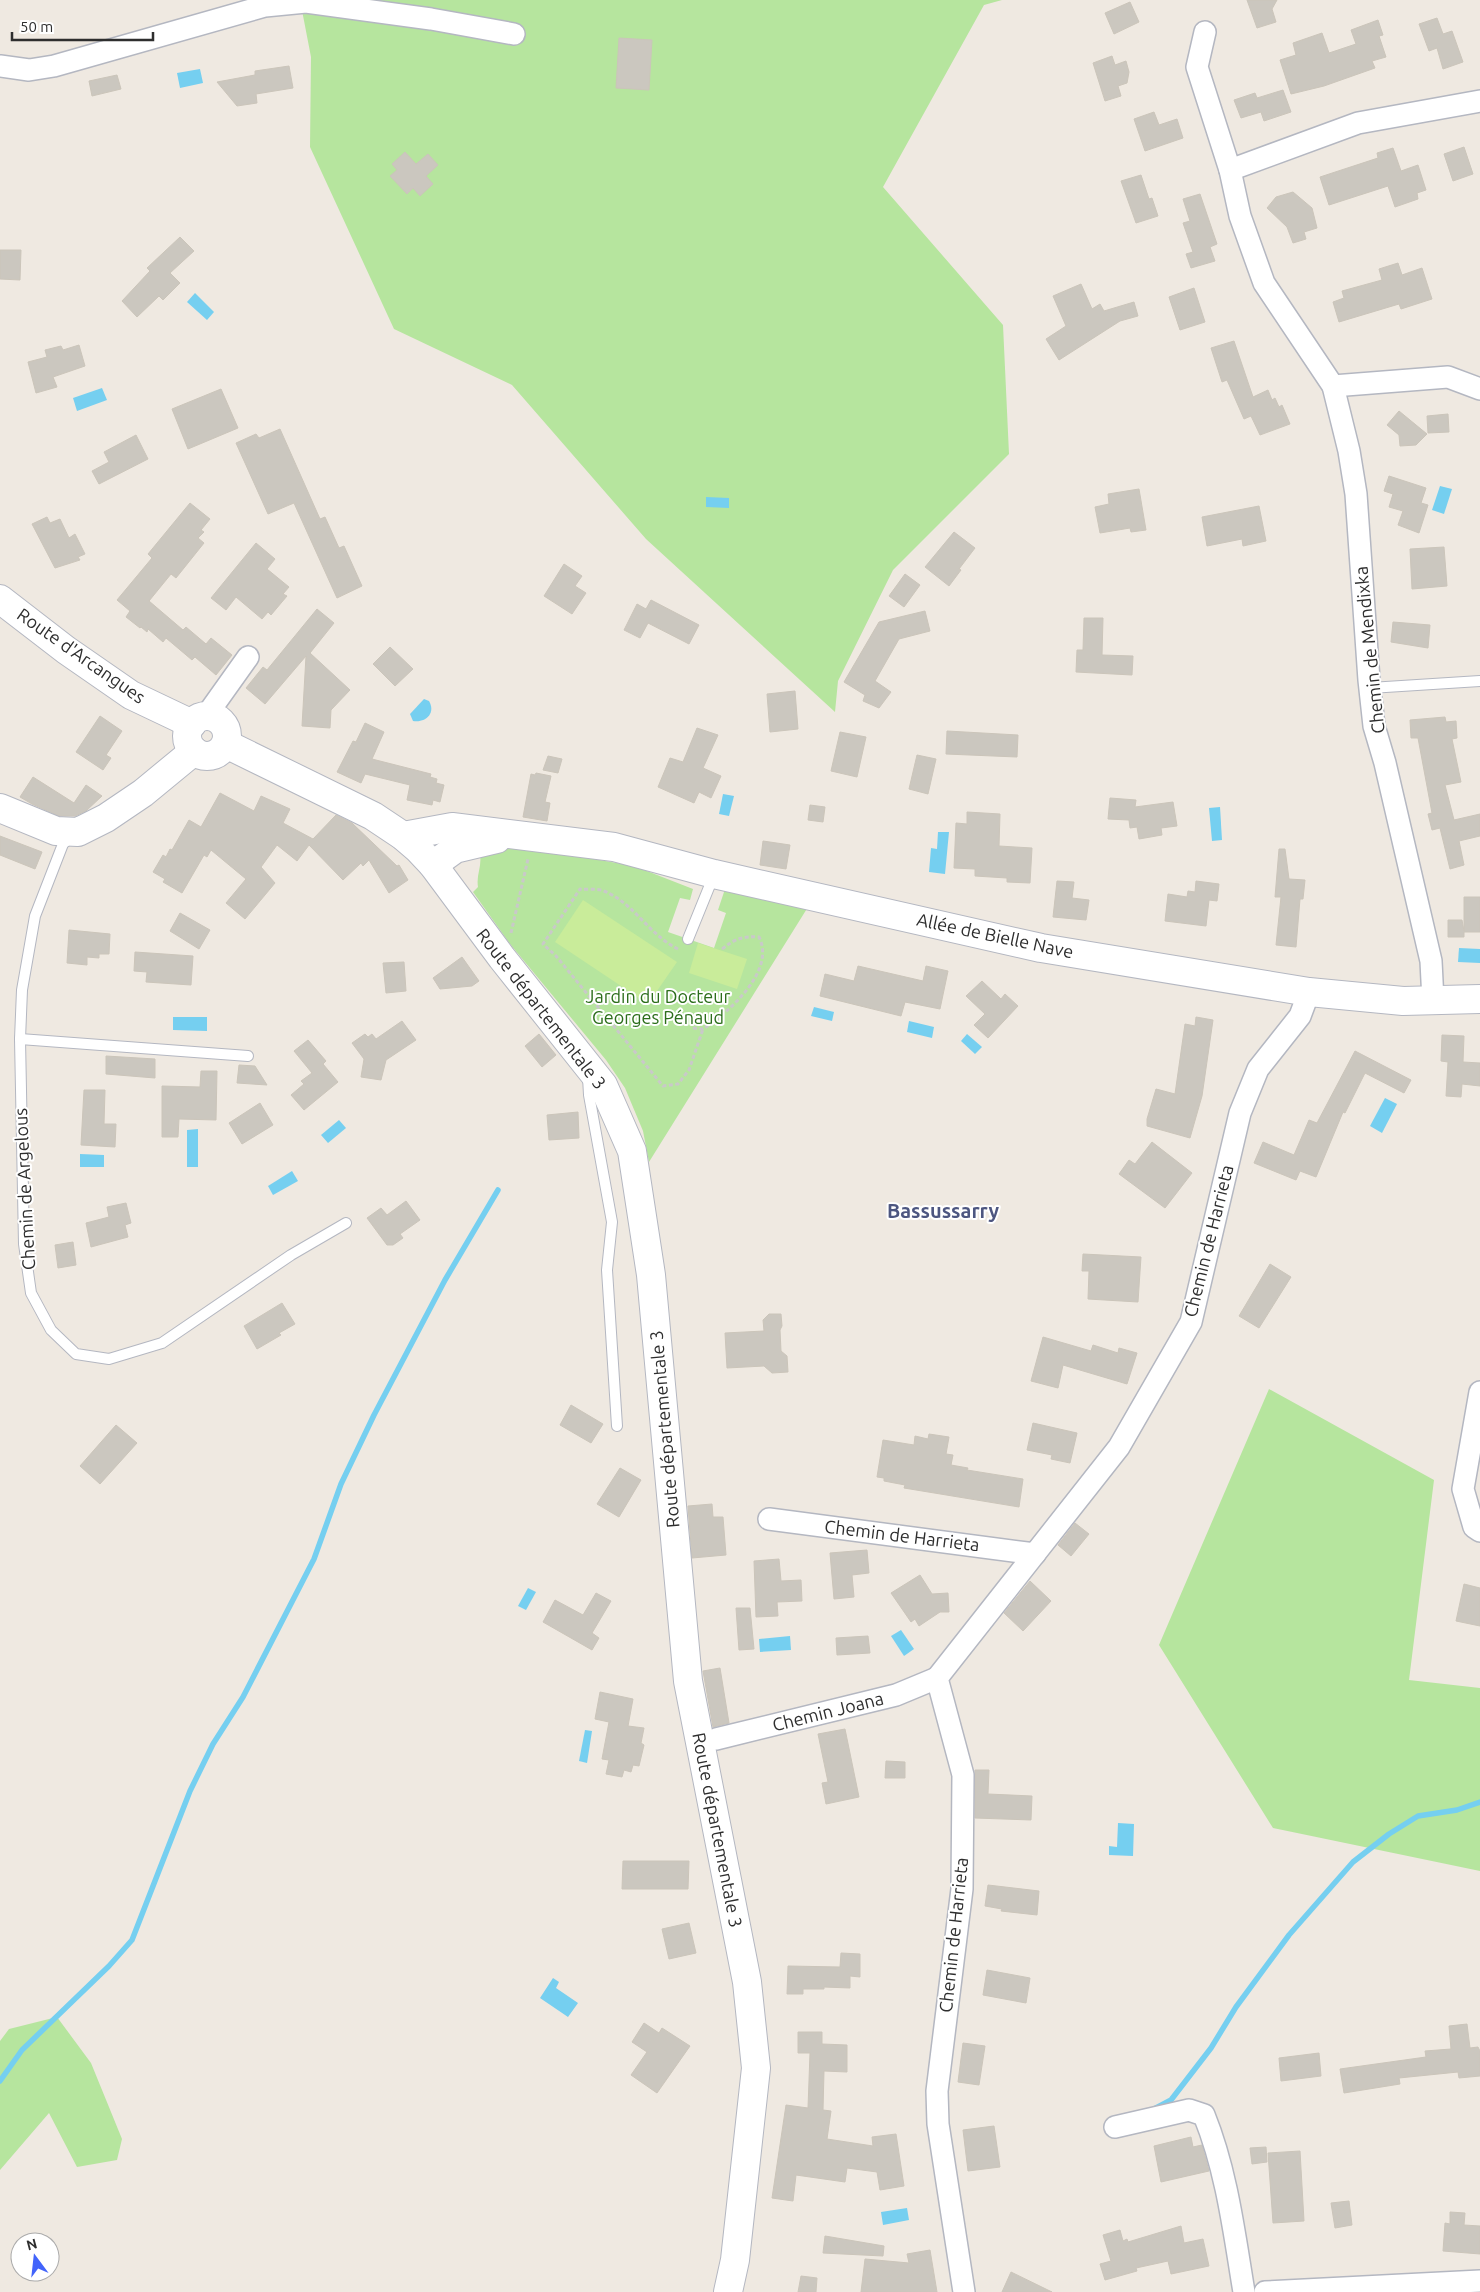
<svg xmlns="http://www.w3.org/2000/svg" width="1480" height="2292" font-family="Ubuntu,sans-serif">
	<rect width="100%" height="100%" fill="#efe9e1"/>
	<!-- green -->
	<g fill="#b6e59e">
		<path d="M300,0H1002L984,5L883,187L1003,325L1009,454L893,570L838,681L835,712L646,539L512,385L394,329L310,147L311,57Z"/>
		<path d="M519,846L634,866L693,889L690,900L680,898L668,932L714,948L726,913L718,910L725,889L808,907L649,1162L643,1131L625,1088L606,1060L510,944L473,892L478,887C476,875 482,867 480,855L490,848Z"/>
		<path d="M1269,1389L1434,1480L1409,1680L1480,1688V1871L1273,1828L1159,1645Z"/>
		<path d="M57,2017L91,2063L122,2139L117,2160L77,2167L49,2113L0,2170V2041L9,2029Z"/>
	</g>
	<!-- pitch -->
	<g fill="#c9ec9a">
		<path d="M583,900L677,962L648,1004L555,942Z"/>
		<path d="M698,943L747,959L737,989L689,973Z"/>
	</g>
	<!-- water -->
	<g fill="#75cff0">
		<path d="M200,69L203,83L180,88L177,73Z"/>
		<path d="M195,293L214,312L207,320L187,302Z"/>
		<path d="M102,388L107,400L77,411L73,398Z"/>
		<path d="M1440,486L1452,489L1444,514L1432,510Z"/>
		<path d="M706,497L729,498V508L706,507Z"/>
		<path d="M424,699L429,701C436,713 426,723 413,721L410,714Z"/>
		<path d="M723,794L734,796L729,816L719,814Z"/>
		<path d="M1220,807L1222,840L1212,841L1209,808Z"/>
		<path d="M938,832H949L945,874L929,872L931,848L937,849Z"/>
		<path d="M1459,948L1480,949V963L1458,962Z"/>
		<path d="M814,1007L834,1012L832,1021L811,1016Z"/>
		<path d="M173,1017H207V1031L173,1030Z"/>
		<path d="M909,1021L934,1027L932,1038L907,1032Z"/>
		<path d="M967,1034L982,1047L975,1054L961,1041Z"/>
		<path d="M1385,1098L1397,1104L1382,1133L1370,1126Z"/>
		<path d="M339,1120L346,1128L328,1143L321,1135Z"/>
		<path d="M198,1129V1167H187V1130Z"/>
		<path d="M80,1154L104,1155V1167H80Z"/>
		<path d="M292,1171L298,1181L273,1195L268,1186Z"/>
		<path d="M528,1588L536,1592L526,1610L518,1606Z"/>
		<path d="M901,1630L914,1649L904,1656L891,1636Z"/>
		<path d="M790,1636L791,1650L760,1652L759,1639Z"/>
		<path d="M585,1730L592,1731L587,1763L579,1761Z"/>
		<path d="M1118,1823L1134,1824L1133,1856L1109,1855V1846L1117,1847Z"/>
		<path d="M553,1978L559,1982L556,1988L578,2003L568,2017L540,1998Z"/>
		<path d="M907,2208L909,2220L883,2225L881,2212Z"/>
	</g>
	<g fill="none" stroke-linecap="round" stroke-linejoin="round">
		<!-- stream -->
		<g stroke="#75cff0" stroke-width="5.5">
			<path d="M0,2081L22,2050L109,1966L132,1940L190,1791L213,1744L243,1697L314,1559L341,1484L374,1415L445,1280L498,1190"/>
			<path d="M1154,2109L1171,2100L1211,2048L1236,2007L1289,1935L1353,1862L1389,1834L1418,1816L1457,1810L1480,1802"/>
		</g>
	</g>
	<!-- building -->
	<g fill="#cbc7bf" stroke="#cbc5ba">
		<path d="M1247,0H1277L1272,9L1276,22L1257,28Z"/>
		<path d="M1130,2L1139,22L1114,34L1105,13Z"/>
		<path d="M1437,18L1443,34L1452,31L1463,62L1443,69L1437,48L1429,51L1419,24Z"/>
		<path d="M1378,20L1383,35L1379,36L1386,57L1372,61L1375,68L1324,86L1291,94L1280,60L1296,55L1293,43L1322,33L1329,53L1356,44L1351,30Z"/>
		<path d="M619,38L652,40L649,90L616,88Z"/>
		<path d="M1112,56L1115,65L1126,61L1129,72L1127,83L1118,86L1121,96L1105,101L1093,63Z"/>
		<path d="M289,66L293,88L256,94L257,103L237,106L217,82L255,75V71Z"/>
		<path d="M117,75L121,89L92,96L89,81Z"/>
		<path d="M1283,90L1291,112L1264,121L1261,112L1241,118L1234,100L1255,93L1257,98Z"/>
		<path d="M1154,112L1159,125L1177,119L1183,138L1145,151L1134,119Z"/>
		<path d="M1464,147L1473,174L1453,181L1444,154Z"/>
		<path d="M1393,148L1401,171L1418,165L1426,190L1417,193L1418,199L1395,207L1388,186L1329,205L1320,177L1378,158L1377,153Z"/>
		<path d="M405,152L416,164L428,154L438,165L426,176L433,184L420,196L413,188L407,194L390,176L397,170L392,164Z"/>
		<path d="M1141,175L1149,199L1152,198L1158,216L1136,223L1121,181Z"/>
		<path d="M1293,192L1312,208L1317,228L1304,232L1306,239L1293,243L1287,227L1267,208L1276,197Z"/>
		<path d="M1200,194L1217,244L1210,247L1215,261L1191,268L1186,254L1193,252L1183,223L1190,221L1183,199Z"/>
		<path d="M180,237L194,251L170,273L180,283L163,300L159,296L137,317L122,301L150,271L147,268Z"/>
		<path d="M0,250H21L20,280L0,279Z"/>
		<path d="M1398,263L1402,275L1422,268L1432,299L1401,309L1399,304L1339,322L1333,302L1344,298L1342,291L1382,280L1379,269Z"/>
		<path d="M1081,284L1092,309L1100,304L1104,311L1134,302L1138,316L1120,321L1059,360L1046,339L1066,326L1053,296Z"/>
		<path d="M1194,288L1205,322L1180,330L1169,297Z"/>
		<path d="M1234,341L1253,397L1268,390L1272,400L1275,398L1279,407L1282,405L1290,424L1260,435L1251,416L1244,419L1227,380L1222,382L1211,348Z"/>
		<path d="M79,345L85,366L53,377L57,387L36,393L28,362L47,357L45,350L61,346L63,350Z"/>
		<path d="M221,389L238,428L188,449L172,409Z"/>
		<path d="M1399,411L1427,434L1416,445L1400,446L1399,435L1387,425Z"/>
		<path d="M1448,414L1449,432L1428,433L1427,416Z"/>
		<path d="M280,429L320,519L325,517L339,548L344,546L362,586L337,598L294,503L268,514L236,443L256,434L259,438Z"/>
		<path d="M136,435L148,459L99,484L92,471L109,462L104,452Z"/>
		<path d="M1389,476L1426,488L1421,503L1428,505L1419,533L1398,525L1403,511L1389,507L1393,494L1384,491Z"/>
		<path d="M1139,489L1146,530L1131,532L1130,528L1100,533L1095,507L1109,504L1108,494Z"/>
		<path d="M190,503L210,519L201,530L204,532L198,538L204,543L176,578L171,574L149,601L183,630L186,627L206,644L211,638L232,655L216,675L195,657L192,660L166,638L163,642L148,629L147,632L141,627L140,628L126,617L130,611L117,600L152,558L148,554Z"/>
		<path d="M1259,506L1266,541L1243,546L1242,539L1207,546L1202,517Z"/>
		<path d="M47,517L50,523L60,519L69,538L75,534L85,554L78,557L80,560L55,568L32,524Z"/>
		<path d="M954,532L975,548L959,569L961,570L949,586L925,567Z"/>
		<path d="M256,543L275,559L267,569L289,587L283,594L287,596L271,615L268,612L262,619L236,597L226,610L211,598Z"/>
		<path d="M1444,547L1447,586L1412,589L1410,549Z"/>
		<path d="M564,564L582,576L575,586L586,593L572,614L544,596Z"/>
		<path d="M905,574L920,585L904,607L889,596Z"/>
		<path d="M651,600L699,625L689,644L648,623L640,638L624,630L637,604L646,609Z"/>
		<path d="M317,609L334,623L310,653L350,690L331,710L330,728L302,726L306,656L265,704L246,688L263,667L267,670Z"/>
		<path d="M925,611L930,631L899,639L875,681L891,692L879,708L863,701L865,695L844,682L879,622Z"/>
		<path d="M1084,618H1103L1102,655L1133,656L1132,675L1076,672L1077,650H1083Z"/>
		<path d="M1393,622L1430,625L1428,648L1391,642Z"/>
		<path d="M390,647L413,669L395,686L373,664Z"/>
		<path d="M795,691L798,729L770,732L767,694Z"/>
		<path d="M100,716L122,731L106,755L111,758L103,770L76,752Z"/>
		<path d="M1445,717L1446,722L1456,721L1457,738L1452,739L1461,782L1445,785L1454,820L1480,814V836L1459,841L1464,865L1450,869L1440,828L1432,830L1428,814L1432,813L1418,738H1411L1410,720Z"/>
		<path d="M365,723L384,732L372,759L431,774L430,777L437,779L436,783L444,785L440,802L433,800L432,805L407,800L410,785L365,774L361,783L337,772L353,741L356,742Z"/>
		<path d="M697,728L718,735L703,768L721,776L711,798L699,792L694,803L658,787L670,758L683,762Z"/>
		<path d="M947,731L1018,735L1017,757L946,754Z"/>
		<path d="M840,732L866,737L857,777L831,771Z"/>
		<path d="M917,755L936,759L928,794L909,789Z"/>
		<path d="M548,756L562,759L558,773L543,770Z"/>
		<path d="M536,773L551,776L545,802L550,803L547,821L523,817L531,774L535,775Z"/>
		<path d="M33,777L74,803L86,785L102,796L86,811L75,816H59L32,804L20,797Z"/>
		<path d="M220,793L254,811L261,796L290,809L283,823L313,839L336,815L352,823L397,866L399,865L408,880L389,893L369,860L363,866L361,863L343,880L309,845L297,861L277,845L261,867L275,883L245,919L226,903L246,879L211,850L207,857L204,855L182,893L163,882L165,879L153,872L163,855L166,857L170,849L172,850L189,820L201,827Z"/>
		<path d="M1110,798L1136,800L1135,807L1173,802L1177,826L1161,828L1162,835L1139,839L1137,827L1130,828L1129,820L1108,819Z"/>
		<path d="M810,805L825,807L823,822L808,820Z"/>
		<path d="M967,812L1000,814L999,846L1032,848L1030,883L1007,882V878L975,876V869L954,868L956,823L967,824Z"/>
		<path d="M0,836L42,852L35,869L0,855Z"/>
		<path d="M763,841L790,845L786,869L760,865Z"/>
		<path d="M1279,849H1285L1289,879L1305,880L1303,899H1300L1296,947L1276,945L1281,897H1275Z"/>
		<path d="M1057,881L1074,882L1072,898L1089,900L1086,920L1053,917Z"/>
		<path d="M1196,881L1219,884L1217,901L1209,900L1206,926L1165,921L1168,894L1187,897L1188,891L1195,892Z"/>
		<path d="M1464,897H1480V932H1464V937H1448V920H1462L1464,931Z"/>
		<path d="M180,913L210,930L199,949L170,931Z"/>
		<path d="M69,930L110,934L109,954H99V958L87,957V965L67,963Z"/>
		<path d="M135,952L193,956L191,985L146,982L147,972L134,971Z"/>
		<path d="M462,957L479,981L472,986L440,989L433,978Z"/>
		<path d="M404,962L406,991L386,993L383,963Z"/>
		<path d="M858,966L923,981L926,966L948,971L940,1009L905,1002L901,1016L820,996L825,974L854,981Z"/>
		<path d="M982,981L1001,999L1005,994L1018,1006L988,1038L974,1025L985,1014L966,996Z"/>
		<path d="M1196,1017L1213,1020L1202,1096L1190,1138L1147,1126V1119L1156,1089L1175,1094L1185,1024L1195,1026Z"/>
		<path d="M402,1021L416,1040L386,1060L381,1080L361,1077L364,1059L352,1043L365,1034L368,1037L372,1034L376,1039Z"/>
		<path d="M539,1034L556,1055L542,1067L525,1046Z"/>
		<path d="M1442,1035L1464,1036L1463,1062L1480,1063V1086L1462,1084L1461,1097L1446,1096L1448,1062L1441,1061Z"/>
		<path d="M308,1040L326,1061L323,1064L338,1082L304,1110L291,1095L304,1084L301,1081L312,1073L294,1051Z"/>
		<path d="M1355,1051L1411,1080L1404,1093L1365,1073L1345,1113L1343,1112L1316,1177L1300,1171L1296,1180L1254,1163L1263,1142L1294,1155L1309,1120L1317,1123Z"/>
		<path d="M106,1056L155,1059V1078L106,1074Z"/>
		<path d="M239,1065L255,1066L267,1085L237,1083Z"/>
		<path d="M201,1071H217L216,1120L179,1119L178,1137H162V1086L200,1087Z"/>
		<path d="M84,1090H105L104,1124H116L115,1147L81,1145Z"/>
		<path d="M260,1103L273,1125L242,1144L229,1123Z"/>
		<path d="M578,1112L579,1138L549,1140L547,1115Z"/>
		<path d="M1152,1142L1192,1173L1165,1208L1119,1174L1129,1160L1135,1164Z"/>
		<path d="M406,1201L420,1220L400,1234L403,1238L393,1245H387L367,1218L381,1208L387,1215Z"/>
		<path d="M126,1203L131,1223L125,1225L128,1237L91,1247L86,1223L109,1217L107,1207Z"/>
		<path d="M73,1242L76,1265L58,1268L55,1245Z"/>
		<path d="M1083,1254L1141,1257L1138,1302L1088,1299L1089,1271H1082Z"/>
		<path d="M1270,1264L1291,1277L1259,1328L1239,1316Z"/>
		<path d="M282,1303L295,1324L279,1333L281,1335L257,1349L244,1326Z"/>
		<path d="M769,1314H781L782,1326L780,1330L781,1351L787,1356L788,1372L772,1373L764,1366L727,1368L725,1333L764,1331L763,1320Z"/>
		<path d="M1043,1337L1091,1351L1093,1345L1118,1353L1119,1348L1137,1353L1127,1384L1063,1365L1058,1388L1031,1381Z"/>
		<path d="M571,1405L603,1424L591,1443L560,1425Z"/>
		<path d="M1033,1423L1077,1433L1070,1463L1051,1459L1052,1455L1027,1450Z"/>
		<path d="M116,1425L137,1443L100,1484L80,1466Z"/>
		<path d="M929,1434L949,1437L946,1454L953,1455L951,1465L968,1468L967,1470L1023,1479L1019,1507L904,1488L905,1485L884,1481V1478L877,1477L883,1440L914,1445L915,1436L928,1439Z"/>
		<path d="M620,1468L641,1480L619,1517L597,1504Z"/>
		<path d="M712,1504L713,1517H723L726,1555L692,1558L688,1506Z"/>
		<path d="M1075,1523L1089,1534L1071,1556L1058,1545Z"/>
		<path d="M867,1550L869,1573L852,1575L854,1597L834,1599L830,1553Z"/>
		<path d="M779,1559L781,1581L801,1580L802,1601L777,1602L778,1616L756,1617L754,1561Z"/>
		<path d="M920,1575L932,1594L948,1593L949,1612H940L919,1626L915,1619L911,1622L891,1593Z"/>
		<path d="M1030,1581L1051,1601L1023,1631L1004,1613Z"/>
		<path d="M1464,1584L1480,1588V1626L1456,1621Z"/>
		<path d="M596,1593L611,1601L592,1633L599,1638L592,1650L543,1622L555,1600L583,1615Z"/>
		<path d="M736,1608H750L754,1649L739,1650Z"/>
		<path d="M868,1636L870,1653L837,1655L836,1638Z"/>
		<path d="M720,1668L729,1723L713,1727L703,1671Z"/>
		<path d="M600,1692L633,1699L628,1726L644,1728L641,1743L644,1745L639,1766L633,1765L631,1772L624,1770L622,1777L606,1774L609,1760L602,1759L609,1722L595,1719Z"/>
		<path d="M845,1729L859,1797L826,1804L822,1783L828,1782L818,1734Z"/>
		<path d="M886,1761L905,1762V1778H885Z"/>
		<path d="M975,1770H989L988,1794L1032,1796L1031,1820L975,1818Z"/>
		<path d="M623,1861H689L688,1889H622Z"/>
		<path d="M988,1885L1039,1891L1037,1915L1001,1911L1002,1909L985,1906Z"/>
		<path d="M689,1923L696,1953L669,1959L662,1929Z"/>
		<path d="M841,1953L860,1954V1977L850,1976V1988L824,1987V1989H803V1994H787L788,1966L840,1967Z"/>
		<path d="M987,1970L1030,1978L1026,2003L983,1995Z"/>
		<path d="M644,2023L659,2033L662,2028L690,2046L657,2093L631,2075L647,2052L632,2042Z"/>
		<path d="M1467,2024L1470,2048L1478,2047L1480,2051V2076L1459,2078L1458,2072L1399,2078L1400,2084L1344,2093L1340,2069L1426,2057L1425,2051L1451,2049L1449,2026Z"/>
		<path d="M798,2032H822V2044L847,2045V2072L824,2071L823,2110L831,2111L827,2139L873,2146L872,2137L896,2134L904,2186L880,2190L877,2172L847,2168L845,2182L796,2175L793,2201L772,2198L786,2105L808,2108L810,2053H798Z"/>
		<path d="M963,2043L985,2046L979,2085L958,2082Z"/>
		<path d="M1319,2053L1321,2076L1281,2081L1279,2058Z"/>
		<path d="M994,2126L1000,2167L968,2171L963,2130Z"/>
		<path d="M1191,2137L1193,2147L1202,2145L1209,2171L1161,2182L1154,2146Z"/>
		<path d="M1266,2147L1267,2162L1252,2164L1250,2148Z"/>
		<path d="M1300,2151L1304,2221L1273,2223L1268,2153Z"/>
		<path d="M1349,2201L1352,2225L1335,2228L1331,2203Z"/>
		<path d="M1450,2212L1465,2213L1464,2225L1480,2226V2254L1443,2251L1445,2223L1450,2224Z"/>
		<path d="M1181,2226L1184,2243L1203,2239L1209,2266L1171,2274L1168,2261L1136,2268L1137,2271L1105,2280L1100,2264L1111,2261L1103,2235L1120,2230L1123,2241L1127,2239L1128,2242Z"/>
		<path d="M825,2236L884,2246L883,2256L823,2253Z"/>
		<path d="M930,2250L937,2292H861L865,2259L909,2263L907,2254Z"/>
		<path d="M1011,2272L1052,2292H1002Z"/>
		<path d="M801,2276L817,2278L816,2292H798Z"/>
	</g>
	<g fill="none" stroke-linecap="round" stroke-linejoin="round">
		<!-- lane casing -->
		<g stroke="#b4b7c1" stroke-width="12">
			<g id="lane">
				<path d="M1370,688L1480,681"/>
				<path d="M71,837L63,844L35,916L22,990L20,1039L24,1244L31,1293L51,1330L76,1354L109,1359L162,1343L291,1255L346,1223"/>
				<path d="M688,939L714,875"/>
				<path d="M20,1039L248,1056"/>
				<path d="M588,1077L589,1095L612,1222L607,1270L617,1426"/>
			</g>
		</g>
		<!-- street casing -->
		<g stroke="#b4b7c1" stroke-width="24">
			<g id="street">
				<path d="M1205,32L1197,67L1230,170L1240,216L1264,283L1333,386L1349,451L1356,494L1369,680L1374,726L1385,763L1431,961L1433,1001"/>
				<path d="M0,66L29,70L54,66L265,6L306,2L431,19L514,34"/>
				<path d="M1230,170L1358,123L1480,101"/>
				<path d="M1333,386L1448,377L1480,389"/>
				<path d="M206,716L248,657"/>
				<path d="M1480,1392L1463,1489L1474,1527L1480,1531"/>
				<path d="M769,1519L1035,1554"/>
				<path d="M716,1739L896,1695L937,1678"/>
				<path d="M1115,2127L1189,2110L1204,2115C1227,2172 1234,2232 1244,2292"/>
				<path d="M964,2292L938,2124L937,2091L962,1889L963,1775L937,1678L1119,1447L1191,1322L1240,1113L1258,1069L1300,1016L1309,992"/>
				<path d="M1265,2292L1480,2281"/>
			</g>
		</g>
		<!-- secondary casing -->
		<g stroke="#b4b7c1" stroke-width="30">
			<g id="secondary">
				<path d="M0,599L66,650L131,695L192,724"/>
				<circle cx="207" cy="736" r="20"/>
				<path d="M226,744L373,816L403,836L417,848L433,865L502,958L603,1085L632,1151L651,1275L688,1681L747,1982L756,2068L735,2260L728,2292"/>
				<path d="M0,808L56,831L78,832L106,818L143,793L194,751"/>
				<path d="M403,836L452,827L614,847L714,874L1041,948L1309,992L1403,1001L1480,999"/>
				<path d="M433,865L455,849L497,839"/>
			</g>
		</g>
		<!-- path -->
		<g stroke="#c9c9c9" stroke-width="3" stroke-dasharray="4 2.5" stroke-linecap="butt">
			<path d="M511,933L528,859"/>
			<path d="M678,949C649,935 634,903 604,891C597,888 587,890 580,889L543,944L556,956L663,1086L678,1084L689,1070L703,1029"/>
			<path d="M693,1028L703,1029C729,1012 776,971 759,937C742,936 734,939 721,950"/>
		</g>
		<!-- lane -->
		<use href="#lane" stroke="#fff" stroke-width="10"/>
		<!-- street -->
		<use href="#street" stroke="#fff" stroke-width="21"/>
		<!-- secondary -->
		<use href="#secondary" stroke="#fff" stroke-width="28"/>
	</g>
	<g text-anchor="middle" stroke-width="4" stroke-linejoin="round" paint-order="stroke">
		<!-- street labels -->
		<g font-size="18" fill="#2e2e2e" stroke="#fff">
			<text transform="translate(1370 650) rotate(-96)" y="6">Chemin de Mendixka</text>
			<text transform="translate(81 656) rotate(35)" y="6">Route d'Arcangues</text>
			<text transform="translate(995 936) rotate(12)" y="6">Allée de Bielle Nave</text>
			<text transform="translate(541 1009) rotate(52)" y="6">Route départementale 3</text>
			<text transform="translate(25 1189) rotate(-93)" y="6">Chemin de Argelous</text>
			<text transform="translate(1209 1241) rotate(-76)" y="6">Chemin de Harrieta</text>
			<text transform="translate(665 1429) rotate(-95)" y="6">Route départementale 3</text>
			<text transform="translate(902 1536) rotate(7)" y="6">Chemin de Harrieta</text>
			<text transform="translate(828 1712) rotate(-14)" y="6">Chemin Joana</text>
			<text transform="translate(717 1830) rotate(79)" y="6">Route départementale 3</text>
			<text transform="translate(954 1935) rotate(-84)" y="6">Chemin de Harrieta</text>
		</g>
		<!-- park labels -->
		<g font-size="18" fill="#2c6e1b" stroke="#fff">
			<text x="658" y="1003">Jardin du Docteur<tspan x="658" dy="21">Georges Pénaud</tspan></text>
		</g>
		<!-- quarter labels -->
		<g font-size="20" font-weight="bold" fill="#4d5680" stroke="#fff">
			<text x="943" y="1218">Bassussarry</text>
		</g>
	</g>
	<!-- north arrow -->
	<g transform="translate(35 2257) rotate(345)"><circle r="24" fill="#ffffff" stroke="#ababab"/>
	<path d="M0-4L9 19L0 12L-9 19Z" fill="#4264fb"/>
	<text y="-8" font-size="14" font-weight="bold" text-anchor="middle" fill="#2e2e2e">N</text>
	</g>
	<!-- scale -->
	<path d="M12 32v8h141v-8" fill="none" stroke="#2e2e2e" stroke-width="2.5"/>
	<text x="20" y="32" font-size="15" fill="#2e2e2e" stroke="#ffffff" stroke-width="4" paint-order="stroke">50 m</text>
</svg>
